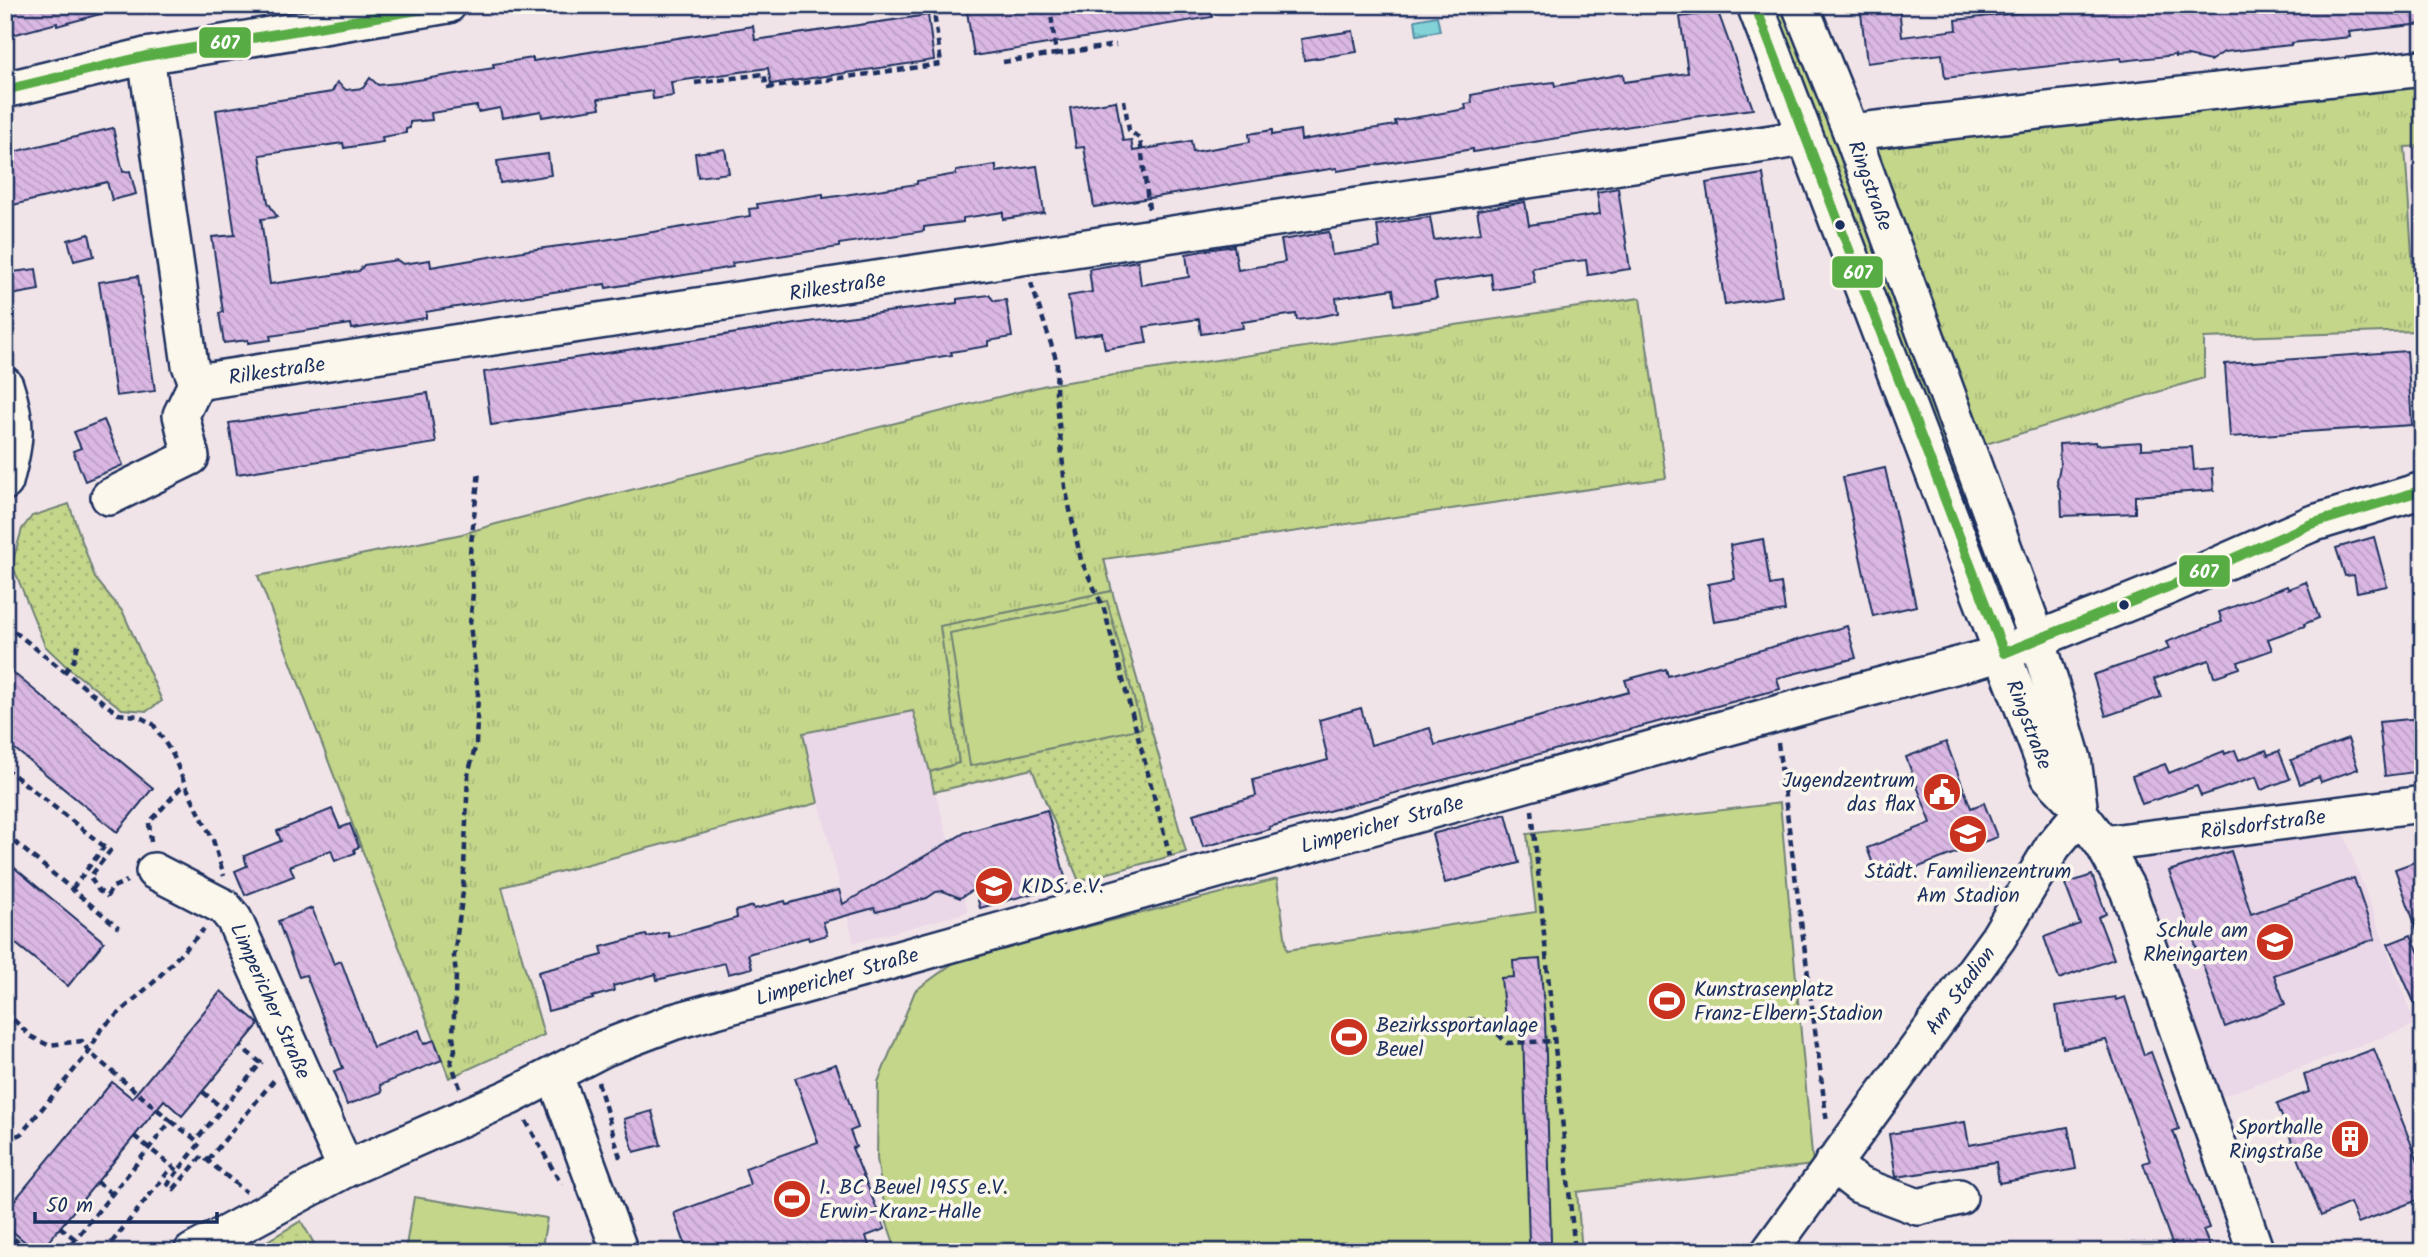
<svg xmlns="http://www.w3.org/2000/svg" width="2428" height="1257" font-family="Kalam,sans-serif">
	<defs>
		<pattern id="grass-tufts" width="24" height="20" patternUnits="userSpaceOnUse" patternTransform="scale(1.75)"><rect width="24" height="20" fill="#c4d68a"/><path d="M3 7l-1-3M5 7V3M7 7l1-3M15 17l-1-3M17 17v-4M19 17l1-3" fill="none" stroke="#a8b87a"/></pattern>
		<pattern id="park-dots" width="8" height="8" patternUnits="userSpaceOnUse" patternTransform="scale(1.75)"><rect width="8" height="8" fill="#c4d68a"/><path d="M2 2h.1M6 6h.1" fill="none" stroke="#a8b87a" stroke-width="1.8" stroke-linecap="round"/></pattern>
		<pattern id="water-ripples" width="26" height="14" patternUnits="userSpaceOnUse" patternTransform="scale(1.75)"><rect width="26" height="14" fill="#81d3d8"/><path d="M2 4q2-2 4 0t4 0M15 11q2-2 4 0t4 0" fill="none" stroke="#6fb5bc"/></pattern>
		<pattern id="building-back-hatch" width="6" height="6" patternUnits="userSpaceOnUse" patternTransform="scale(1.75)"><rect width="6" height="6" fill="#dab8e3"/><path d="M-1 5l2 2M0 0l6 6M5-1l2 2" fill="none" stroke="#ba9ec5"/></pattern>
	</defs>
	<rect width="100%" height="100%" fill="#f1e4e9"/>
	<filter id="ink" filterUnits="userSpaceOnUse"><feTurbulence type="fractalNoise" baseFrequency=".0143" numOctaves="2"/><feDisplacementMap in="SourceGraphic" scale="14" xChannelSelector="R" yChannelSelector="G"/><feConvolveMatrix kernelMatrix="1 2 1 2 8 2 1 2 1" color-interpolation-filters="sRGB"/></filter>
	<g filter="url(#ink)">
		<!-- built -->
		<g fill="#ead7e7">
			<path d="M913,711L968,912L854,943L802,733Z"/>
			<path d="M2341,826L2415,1025L2220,1097L2136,860L2140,853Z"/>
		</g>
		<!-- grass -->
		<g fill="url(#grass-tufts)" stroke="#708274" stroke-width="2">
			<path d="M1769,5H1792L2009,599L1997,604Z"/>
			<path d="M2423,68V146L2405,147L2417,331L2204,338V378L1966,450L1851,132Z"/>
			<path d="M1640,298L1666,478L1104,559L1112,591L941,626L959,763L930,772L913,711L803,733L818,803L502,887L544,1035L449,1078L258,576L462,534L496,524L1046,385Z"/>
		</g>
		<!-- park -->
		<g fill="url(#park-dots)" stroke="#708274" stroke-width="2">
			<path d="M69,504L95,578L123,612L162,701L147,711L122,709L68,668L45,646L12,564L22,529L32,516Z"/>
			<path d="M1112,591L1186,852L1079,881L1032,769L934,792L930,772L959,763L940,626Z"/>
			<path d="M301,1221L319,1252H249Z"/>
		</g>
		<!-- pitch -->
		<g fill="#c4d68a" stroke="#708274" stroke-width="2">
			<path d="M1107,601L1142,728L970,766L950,633Z"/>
			<path d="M1780,803L1813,1165L1577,1192L1582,1252H897L887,1223L877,1159L878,1082L915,991L959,959L1277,879L1287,950L1536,912L1527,834Z"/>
			<path d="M414,1197L547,1218L541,1252H405Z"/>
		</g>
		<!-- water -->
		<path fill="url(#water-ripples)" stroke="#5891a7" stroke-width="2" d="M1437,16L1440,31L1417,35L1415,20Z"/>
		<!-- building -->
		<g fill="url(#building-back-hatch)" stroke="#1b2f5e" stroke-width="2">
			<path d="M5,5H111V11L57,26V23L5,37Z"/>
			<path d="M966,5H1211L1212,17L974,56Z"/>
			<path d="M1860,5H1899L1902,37L1957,30L1956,20L2086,5H2423V24L2349,32L2350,37L2291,43V45L2224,52L2210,61L2188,56L2175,57V55L2122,61L2121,58L1945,78L1942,54L1867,63Z"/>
			<path d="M1718,12L1753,109L1655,122L1473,152V149L1337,171V168L1278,177L1094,207L1084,147L1076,148L1070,108L1116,101L1123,141L1131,140L1133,151L1191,141L1193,152L1250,142L1249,134L1272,130V135L1300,130L1301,140L1396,125L1395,121L1466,109L1465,104L1472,103L1471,95L1512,87L1554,82L1555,86L1623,74L1624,82L1688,73L1680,17Z"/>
			<path d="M928,15L934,60L771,84L768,68L671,82L673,96L653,99L652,91L598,99L600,108L542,117L541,111L502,118L500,108L478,112L477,106L431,113L432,120L410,122V128L406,129V133L382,137L383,142L344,148L343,143L260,155L268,202L277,217L261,219L270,284L359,271L364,265L397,260L403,264L430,260L431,267L529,250L598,241L750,216L749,209L758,208L757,204L823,194V198L831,197L917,184V181L956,174V171L996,165V172L1037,166L1044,213L1003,219V212L963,218V222L924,227V231L839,244V247L732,263L733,267L606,288L605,284L437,310L426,312V318L352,329L351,324L270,336L271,340L248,343V340L224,343L219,313L223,312L212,237L235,235L216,110L332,92L337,82L346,90L363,88L370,78L378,85L399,83L494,68L493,64L533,58V61L753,26L755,40Z"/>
			<path d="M1353,31L1357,52L1304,60L1301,39Z"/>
			<path d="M113,128L123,172L130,171L136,194L112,200L107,182L5,207V154Z"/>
			<path d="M725,149L729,173L698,177L695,153Z"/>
			<path d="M548,154L551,175L500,183L497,161Z"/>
			<path d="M1763,174L1782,296L1725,305L1706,183Z"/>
			<path d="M1618,188L1630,269L1588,275L1586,260L1559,263L1532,268L1535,283L1493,290L1491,274L1434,283L1437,298L1410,303L1395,305L1393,289L1336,298L1338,313L1312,318L1297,320L1296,314L1242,322L1243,328L1201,334L1199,319L1144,327L1147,343L1105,349L1102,333L1075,337L1068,296L1092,292L1089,269L1138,261L1141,285L1189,277L1186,254L1213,249L1234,246L1238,270L1285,262L1281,240L1329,232L1332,255L1380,248L1377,225L1403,221L1430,217L1434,240L1481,233L1477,210L1525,202L1529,225L1600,214L1597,192Z"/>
			<path d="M89,234L94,256L74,261L68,240Z"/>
			<path d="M36,269L39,290L5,296V273Z"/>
			<path d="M138,276L155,391L116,396L99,282Z"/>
			<path d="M989,295L994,301L1006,300L1012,337L988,341V346L951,352L952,355L491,425L484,372L815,321L957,303V299Z"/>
			<path d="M2407,351L2412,425L2230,437L2225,364Z"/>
			<path d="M428,393L436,443L237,474L229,423Z"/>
			<path d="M104,420L123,465L85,481L73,451L81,448L74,432Z"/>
			<path d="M2095,442L2096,445L2141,442V449L2192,447L2194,470L2212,468L2214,490L2135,496V513L2062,516L2061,495L2057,482L2060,466L2059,444Z"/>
			<path d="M1885,468L1916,606L1873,616L1843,477Z"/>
			<path d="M2374,537L2387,586L2357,592L2354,575L2345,576L2336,548Z"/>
			<path d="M1763,539L1770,585L1781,583L1785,611L1714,622L1708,584L1735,579L1730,545Z"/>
			<path d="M2306,582L2319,618L2304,624L2305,626L2268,639L2272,650L2238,662L2240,668L2214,677L2209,660L2154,679L2161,697L2106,716L2093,675L2169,649L2166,642L2222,622L2219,612L2287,586L2288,589Z"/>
			<path d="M1847,626L1856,658L1777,678L1780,689L1269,827L1270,829L1203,847L1193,814L1256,796L1253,780L1328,760L1319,720L1361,708L1371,745L1430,728L1435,745L1629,692L1625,680L1666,669L1668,676Z"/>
			<path d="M5,666L153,788L117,832L5,741Z"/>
			<path d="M2420,718L2423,771L2385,776L2379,722Z"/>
			<path d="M2348,739L2358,769L2321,782L2319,777L2300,784L2291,760Z"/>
			<path d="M1946,742L1971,808L1984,803L1997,837L1880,882L1867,848L1931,823L1906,757Z"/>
			<path d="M2235,750L2239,760L2266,750L2268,755L2279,751L2290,779L2261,790L2256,777L2201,796L2197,786L2142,804L2132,776L2165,764L2169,773L2224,751L2225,754Z"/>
			<path d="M332,809L340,828L350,824L359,847L354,849L355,853L335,861L331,850L309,859L290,866L294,876L245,895L235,871L247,866L244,856L281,841L277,831Z"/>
			<path d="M1047,810L1067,884L980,908L975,889L960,898L943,891L936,892L927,898L876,912L874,908L823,922L827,935L809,940L808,937L748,954L752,968L728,974L725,963L657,980L656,974L613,986L614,991L592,997L593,999L548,1011L538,972L603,955L601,947L646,935L647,937L668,932L669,937L737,918L736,911L753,906L754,909L785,901L786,904L839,890L843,904L966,832Z"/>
			<path d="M1506,814L1519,863L1445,883L1432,834Z"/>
			<path d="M2231,851L2251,914L2354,878L2375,939L2274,975L2285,1004L2225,1027L2169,871Z"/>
			<path d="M2423,859V937L2420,938L2395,869Z"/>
			<path d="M5,860L104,942L68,986L5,935Z"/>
			<path d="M2092,875L2106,914L2098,917L2114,959L2059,979L2044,937L2080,924L2065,884Z"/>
			<path d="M312,908L334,964L341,961L373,1047L419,1030L424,1044L434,1040L442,1060L380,1085L382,1092L347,1105L334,1071L343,1068L306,975L299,977L278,921Z"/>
			<path d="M2411,935L2423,962V1022L2388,944Z"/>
			<path d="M1540,959L1545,1019L1551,1242L1529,1243L1523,1029L1506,1030L1501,978L1514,977L1513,961Z"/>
			<path d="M221,991L259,1024L182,1116L164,1100L40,1252H37L5,1225V1212L112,1082L132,1098Z"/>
			<path d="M2115,997L2116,1000L2125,997L2144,1055L2151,1052L2179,1129L2173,1131L2209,1228L2203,1230L2212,1252H2175L2143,1163L2150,1161L2106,1040L2063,1048L2056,1006Z"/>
			<path d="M2374,1049L2423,1174V1198L2358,1223L2350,1203L2321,1216L2277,1104L2309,1092L2304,1075Z"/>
			<path d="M836,1064L858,1128L850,1131L856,1147L852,1148L885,1229L866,1236L871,1252H688L674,1213L750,1185L745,1168L818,1142L795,1078Z"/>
			<path d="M652,1111L661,1145L634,1152L624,1119Z"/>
			<path d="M1965,1122L1969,1145L2068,1127L2076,1169L1999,1183L1996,1162L1896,1177L1889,1134Z"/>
		</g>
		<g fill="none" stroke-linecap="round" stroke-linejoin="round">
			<!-- minor casing -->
			<g stroke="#1b2f5e" stroke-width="40">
				<g id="minor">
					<path id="s1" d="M1755,5L2049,776L2078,806"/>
					<path id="s2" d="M1800,5L1851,132L2038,641L2073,759L2080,814L2103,844L2128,890L2256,1252"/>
					<path id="s3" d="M146,56L190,365L197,382C734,305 1269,218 1805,138"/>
					<path d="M5,90L146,56L448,5"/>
					<path d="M1851,132L2423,68"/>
					<path d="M5,385C19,426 15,441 5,482"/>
					<path d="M109,497L191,457L181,415L197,382"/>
					<path id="s4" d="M2103,844L2423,804"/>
					<path id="s5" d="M154,871L224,907L234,919L346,1169"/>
					<path d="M555,1076L620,1252"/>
					<path d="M1832,1164L1859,1185L1918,1207L1959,1197"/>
					<path id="s6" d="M192,1252L346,1169L510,1097L605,1048L673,1022L1844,695L2004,653L2170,586L2311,524L2423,490"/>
					<path id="s7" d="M1769,1252L1998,938L2053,846L2080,814"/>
				</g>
			</g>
			<!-- path -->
			<g stroke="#1b2f5e" stroke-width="4.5" stroke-dasharray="7 5" stroke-linecap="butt">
				<path d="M1056,54L1116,45"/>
				<path d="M1003,62L1056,54L1050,5"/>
				<path d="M695,83L764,74L767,88L941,64L933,5"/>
				<path d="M1124,100L1129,130L1140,139L1149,209"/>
				<path d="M1031,283L1057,362L1056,392L1065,487L1081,560L1104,609L1170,856"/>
				<path d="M5,624L118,714L138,716L153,724L173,755L185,784L213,840L224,876"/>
				<path d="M65,672L74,660L79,641"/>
				<path d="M1778,743L1827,1123"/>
				<path d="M5,768L110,851L90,877L99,891L107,896L113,887L127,881"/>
				<path d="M1532,810L1575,1252"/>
				<path d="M5,834L119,928"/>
				<path d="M151,842L149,823L184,784"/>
				<path d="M72,889L104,847"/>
				<path d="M5,1011L30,1036L48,1045L82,1041L89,1052L171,1121L65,1252"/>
				<path d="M1468,1019L1484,1020L1507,1043L1554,1041"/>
				<path d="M598,1082L621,1161"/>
				<path d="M460,1088L451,1062L455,1050L453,1036L456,975L454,956L463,892L468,775L476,744L478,694L470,624L473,593L470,553L479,471"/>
				<path d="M203,1092L222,1108"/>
				<path d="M171,1121L196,1140L261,1063L240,1046"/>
				<path d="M526,1121L561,1184"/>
				<path d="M134,1136L178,1171L200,1143"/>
				<path d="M5,1140L21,1134L89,1052L101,1029L155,981L204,929"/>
				<path d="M208,1160L274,1080"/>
				<path d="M178,1171L168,1184L174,1189L202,1156L246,1192"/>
				<path d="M97,1182L112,1194"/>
				<path d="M60,1227L75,1239"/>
				<path d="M5,1231L30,1252"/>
				<path d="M104,1252L172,1167"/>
			</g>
			<!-- minor -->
			<use href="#minor" stroke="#fbf7ec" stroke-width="35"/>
			<!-- bus-1 casing -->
			<g stroke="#fbf7ec" stroke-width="16">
				<g id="bus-1">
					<path d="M1755,5L2004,653L2170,586L2311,524L2423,490"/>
					<path d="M5,90L146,56L447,5"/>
				</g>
			</g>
			<!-- bus-1 -->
			<use href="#bus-1" stroke="#58ac44" stroke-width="10"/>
		</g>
	</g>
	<!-- icons -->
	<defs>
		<g id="civic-disc" transform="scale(2.0125)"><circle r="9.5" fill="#c8321e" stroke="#fbf7ec"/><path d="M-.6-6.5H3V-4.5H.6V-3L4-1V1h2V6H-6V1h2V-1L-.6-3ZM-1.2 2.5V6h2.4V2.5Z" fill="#fff"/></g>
		<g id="school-disc" transform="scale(2.0125)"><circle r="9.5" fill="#c8321e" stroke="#fbf7ec"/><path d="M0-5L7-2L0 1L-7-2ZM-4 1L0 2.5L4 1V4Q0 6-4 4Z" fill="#fff"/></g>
		<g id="stadium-disc" transform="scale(2.0125)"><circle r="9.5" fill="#c8321e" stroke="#fbf7ec"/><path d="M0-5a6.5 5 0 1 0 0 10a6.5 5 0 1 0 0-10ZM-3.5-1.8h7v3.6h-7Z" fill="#fff"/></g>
		<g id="building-disc" transform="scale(2.0125)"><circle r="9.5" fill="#c8321e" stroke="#fbf7ec"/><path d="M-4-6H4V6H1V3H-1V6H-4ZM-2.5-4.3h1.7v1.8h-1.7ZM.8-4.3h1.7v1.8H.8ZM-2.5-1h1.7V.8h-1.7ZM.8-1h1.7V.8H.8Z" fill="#fff"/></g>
	</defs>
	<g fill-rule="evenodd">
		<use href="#civic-disc" x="1942" y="792"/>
		<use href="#school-disc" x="1968" y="834"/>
		<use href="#school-disc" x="994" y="886"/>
		<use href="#school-disc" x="2275" y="942"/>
		<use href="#stadium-disc" x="1667" y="1001"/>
		<use href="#stadium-disc" x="1349" y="1037"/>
		<use href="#building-disc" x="2350" y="1139"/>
		<use href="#stadium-disc" x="792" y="1199"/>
	</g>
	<!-- markers -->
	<g fill="#1b2f5e" stroke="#fbf7ec" stroke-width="2.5">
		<circle cx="1840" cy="225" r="6"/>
		<circle cx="2124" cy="605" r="6"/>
	</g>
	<g text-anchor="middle" stroke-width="7" stroke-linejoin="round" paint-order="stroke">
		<!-- street labels -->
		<g font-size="21" fill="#1b2f5e" stroke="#fbf7ec">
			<text dy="7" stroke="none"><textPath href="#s2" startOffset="194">Ringstraße</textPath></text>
			<text dy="7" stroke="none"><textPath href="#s3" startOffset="978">Rilkestraße</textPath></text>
			<text dy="7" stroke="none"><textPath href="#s3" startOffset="411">Rilkestraße</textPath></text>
			<text dy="7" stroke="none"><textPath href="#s1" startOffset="770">Ringstraße</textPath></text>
			<text dy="7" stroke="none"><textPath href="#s6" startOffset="1270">Limpericher Straße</textPath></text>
			<text dy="7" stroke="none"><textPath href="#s4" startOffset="161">Rölsdorfstraße</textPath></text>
			<text dy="7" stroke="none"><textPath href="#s6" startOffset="704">Limpericher Straße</textPath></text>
			<text dy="7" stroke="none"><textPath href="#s7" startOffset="324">Am Stadion</textPath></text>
			<text dy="7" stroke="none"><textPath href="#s5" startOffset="184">Limpericher Straße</textPath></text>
		</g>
		<!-- poi labels -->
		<g font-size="21" fill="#1b2f5e" stroke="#fbf7ec" text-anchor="start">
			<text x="1915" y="787" text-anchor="end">Jugendzentrum<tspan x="1915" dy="24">das flax</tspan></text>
			<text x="1968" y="878" text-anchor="middle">Städt. Familienzentrum<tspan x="1968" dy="24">Am Stadion</tspan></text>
			<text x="1021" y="893">KIDS e.V.</text>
			<text x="2248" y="937" text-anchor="end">Schule am<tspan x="2248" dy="24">Rheingarten</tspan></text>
			<text x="1694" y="996">Kunstrasenplatz<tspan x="1694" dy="24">Franz-Elbern-Stadion</tspan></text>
			<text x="1376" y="1032">Bezirkssportanlage<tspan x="1376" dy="24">Beuel</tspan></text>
			<text x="2323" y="1134" text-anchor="end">Sporthalle<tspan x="2323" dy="24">Ringstraße</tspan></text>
			<text x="819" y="1194">1. BC Beuel 1955 e.V.<tspan x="819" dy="24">Erwin-Kranz-Halle</tspan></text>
		</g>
	</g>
	<g stroke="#fbf7ec" stroke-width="2.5">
		<rect x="198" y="26" width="54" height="33" rx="7" fill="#58ac44"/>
		<rect x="1831" y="255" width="53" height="34" rx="7" fill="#58ac44"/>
		<rect x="2178" y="554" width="53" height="34" rx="7" fill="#58ac44"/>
	</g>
	<g font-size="19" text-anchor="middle" font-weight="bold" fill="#fff">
		<text x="225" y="49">607</text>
		<text x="1858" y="279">607</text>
		<text x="2204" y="578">607</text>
	</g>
	<!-- margin -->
	<rect width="2428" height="1257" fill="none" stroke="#fbf7ec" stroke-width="28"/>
	<rect x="14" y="14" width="2400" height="1229" fill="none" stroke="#1b2f5e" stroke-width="2.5" filter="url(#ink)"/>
	<!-- scale -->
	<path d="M35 1212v10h182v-10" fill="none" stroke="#1b2f5e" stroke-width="3.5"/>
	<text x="46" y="1212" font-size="21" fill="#1b2f5e" stroke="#fbf7ec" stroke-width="5" paint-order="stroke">50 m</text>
</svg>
